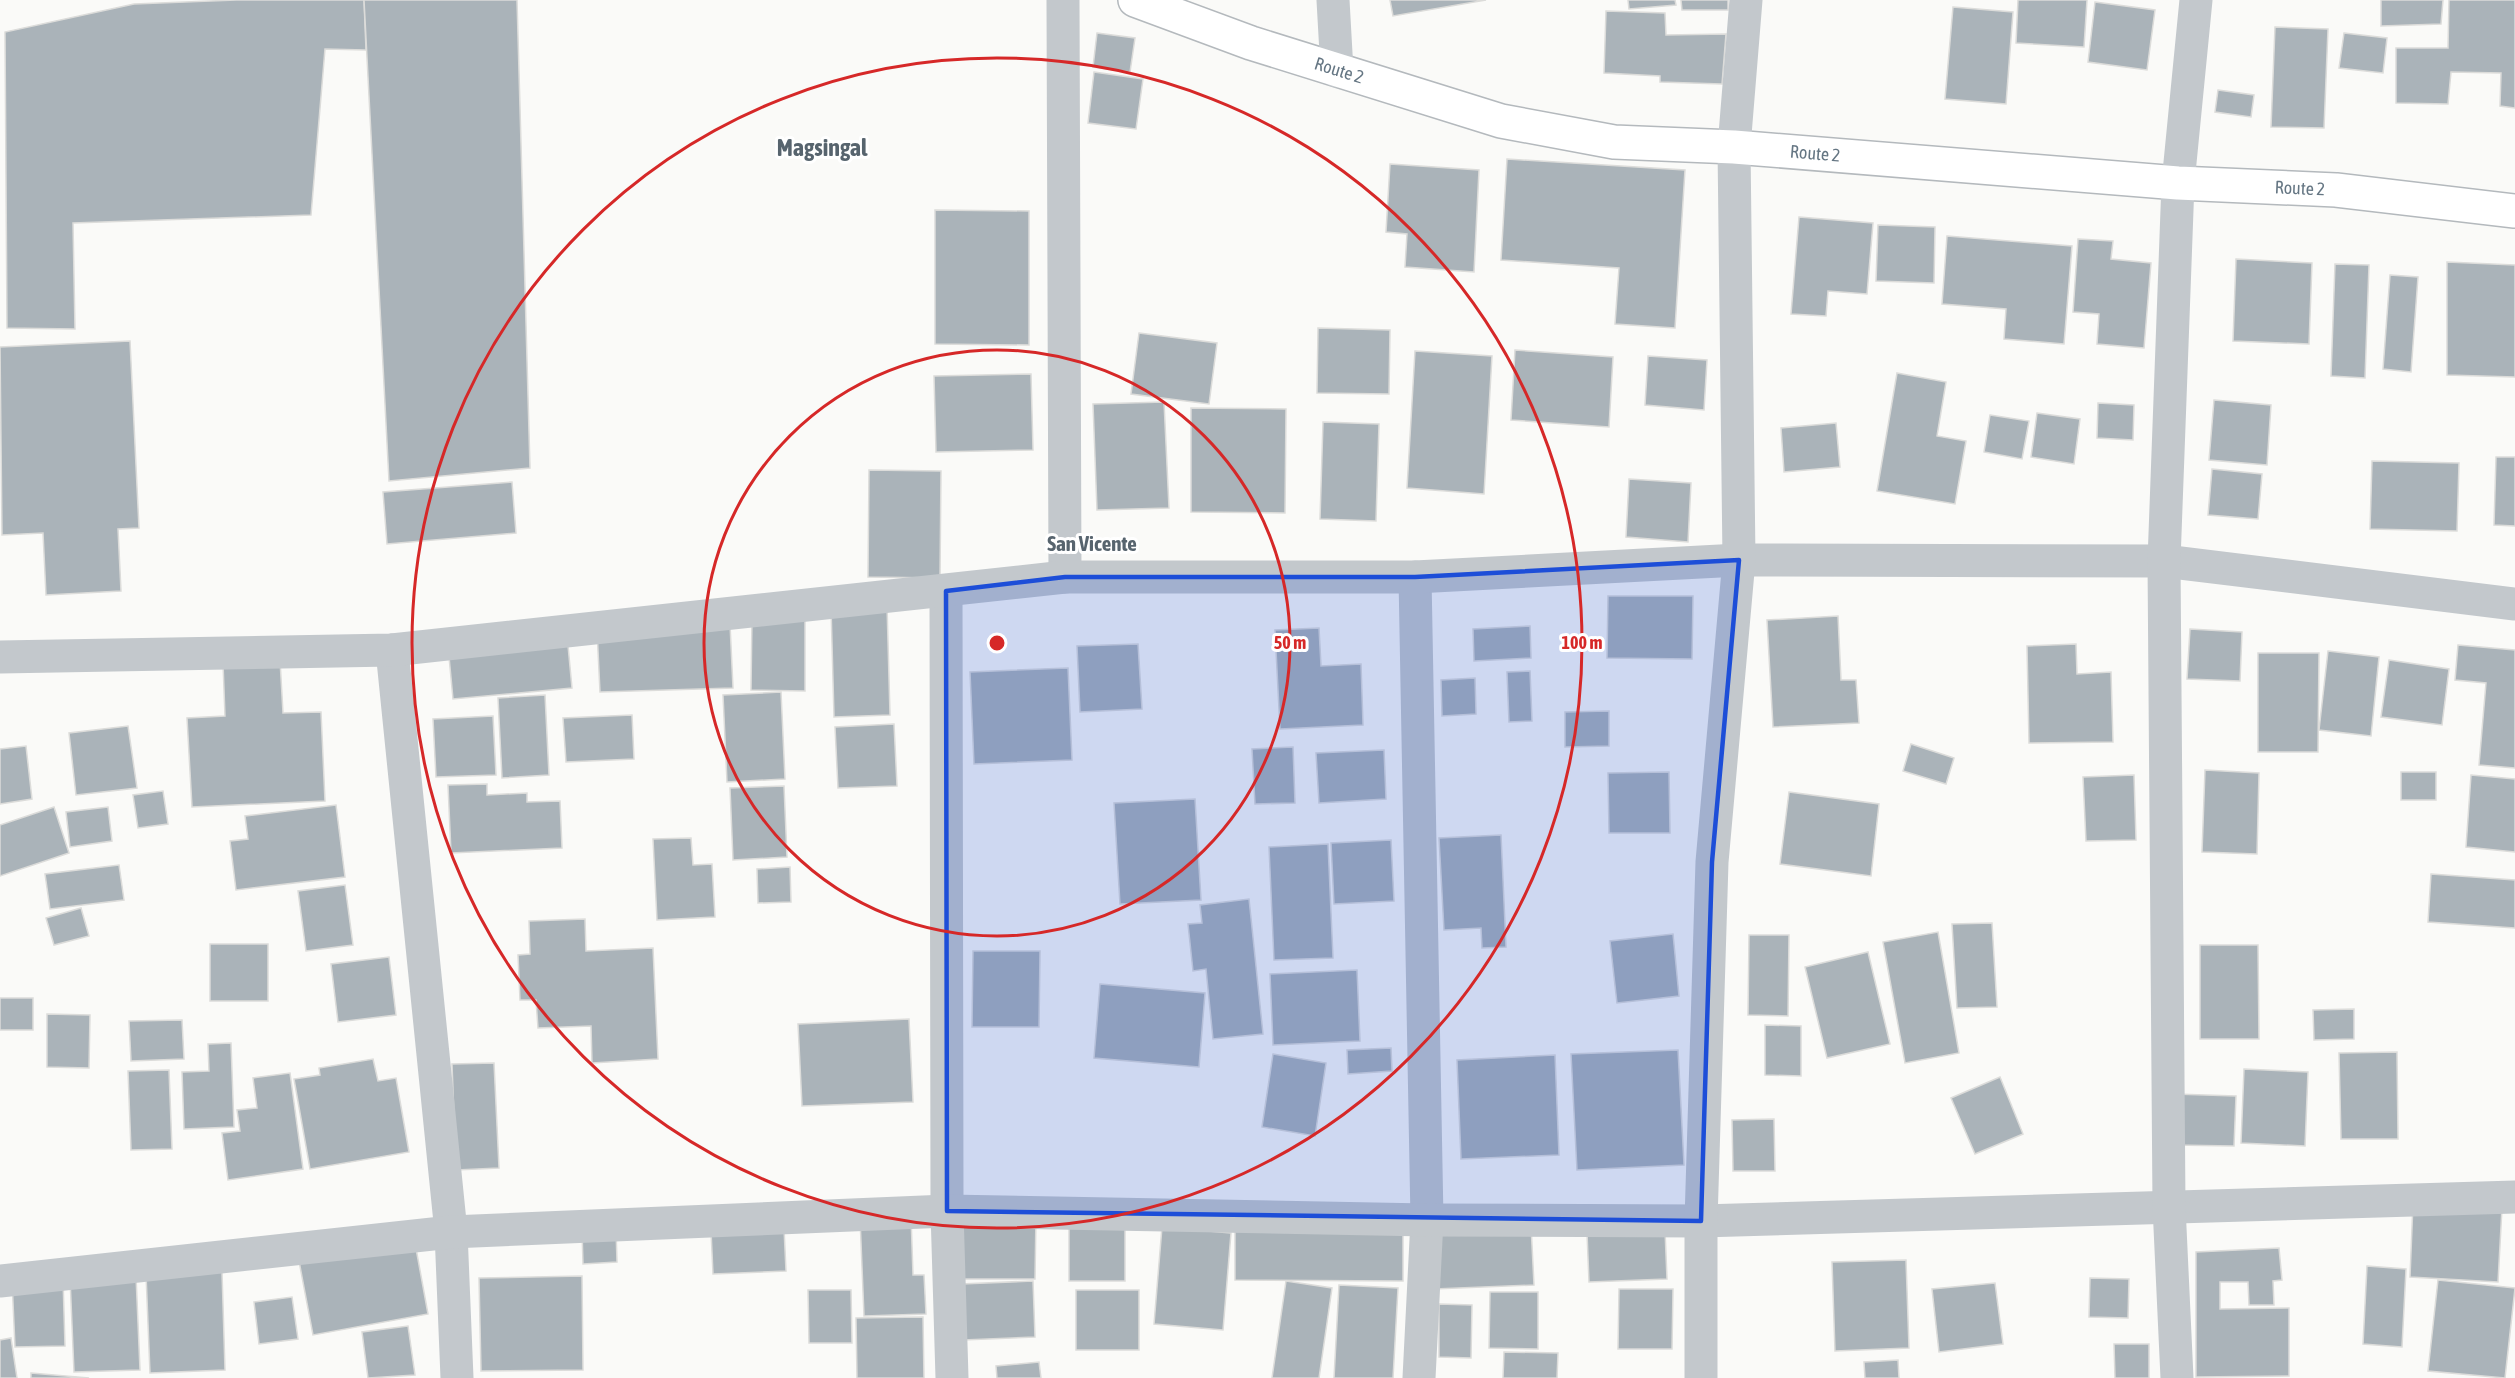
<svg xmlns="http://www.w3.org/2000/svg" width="2515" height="1378" font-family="'Asap Condensed',sans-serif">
	<rect width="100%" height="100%" fill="#fafaf8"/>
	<!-- building -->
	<g fill="#aab3b9" stroke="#dcdcda" stroke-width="1.5">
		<path d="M236,0H364L366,50L325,49L311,215L73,223L75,329L7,328L5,32L134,4Z"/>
		<path d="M364,0H517L530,468L389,481Z"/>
		<path d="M1390,0H1486L1393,16Z"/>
		<path d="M1628,0H1675L1676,5L1629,9Z"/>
		<path d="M1681,0H1728V10H1682Z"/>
		<path d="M2018,0H2087L2084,47L2016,43Z"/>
		<path d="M2381,0H2443L2441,24L2381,26Z"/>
		<path d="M2449,0H2515V108L2500,106L2501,73L2451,72L2448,104L2396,103V48H2448Z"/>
		<path d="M2095,2L2155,10L2147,70L2088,62Z"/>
		<path d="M1953,7L2013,12L2006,104L1945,99Z"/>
		<path d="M1606,11L1665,13L1666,35L1726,34L1722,84L1660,82V76L1604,73Z"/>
		<path d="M2275,27L2328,29L2324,128L2271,127Z"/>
		<path d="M1097,33L1135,38L1130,72L1093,67Z"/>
		<path d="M2344,33L2387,38L2383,73L2339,68Z"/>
		<path d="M1094,72L1143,79L1136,129L1088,123Z"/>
		<path d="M2218,90L2254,95L2251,117L2215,112Z"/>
		<path d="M1507,159L1685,170L1675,328L1615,324L1619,268L1501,260Z"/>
		<path d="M1390,164L1479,170L1474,272L1405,267L1407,234L1386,232Z"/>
		<path d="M935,210L1029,211V345L935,344Z"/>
		<path d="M1799,217L1873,223L1867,294L1828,291L1826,316L1791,314Z"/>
		<path d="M1878,225L1935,227L1934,283L1876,281Z"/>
		<path d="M1947,236L2072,246L2064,344L2004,339L2006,309L1942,304Z"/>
		<path d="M2078,239L2113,241L2111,259L2151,263L2144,348L2097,344L2099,314L2073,312Z"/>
		<path d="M2236,259L2312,263L2309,344L2233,341Z"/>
		<path d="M2447,262L2515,265V377L2447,375Z"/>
		<path d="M2335,264L2369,265L2365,378L2331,376Z"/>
		<path d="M2390,275L2418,277L2411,372L2383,369Z"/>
		<path d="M1318,328L1390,330L1389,394L1317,393Z"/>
		<path d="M1139,333L1217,343L1209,404L1131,394Z"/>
		<path d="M130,341L139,528L118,529L121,591L46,595L43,533L2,535L0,347Z"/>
		<path d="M1515,350L1613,357L1609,427L1511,420Z"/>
		<path d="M1415,351L1492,356L1484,494L1407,488Z"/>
		<path d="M1648,356L1707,360L1704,410L1645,405Z"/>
		<path d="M1897,373L1946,382L1937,436L1966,441L1955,504L1877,491Z"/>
		<path d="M1031,374L1033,450L936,452L934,376Z"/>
		<path d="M2214,400L2271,405L2267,465L2209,460Z"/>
		<path d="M1164,402L1169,508L1097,510L1093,404Z"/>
		<path d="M2098,403L2134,405L2133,440L2097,438Z"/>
		<path d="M1191,408L1286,409L1285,513L1191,512Z"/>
		<path d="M2037,413L2080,419L2074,464L2031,457Z"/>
		<path d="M1990,415L2029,421L2022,459L1984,452Z"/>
		<path d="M1323,422L1379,424L1376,521L1320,519Z"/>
		<path d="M1836,423L1840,467L1784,472L1781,428Z"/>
		<path d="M2496,457H2515V526L2494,525Z"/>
		<path d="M2372,461L2459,463L2457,531L2370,529Z"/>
		<path d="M2212,469L2262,474L2258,519L2208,515Z"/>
		<path d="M869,470L941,471L940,578L868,577Z"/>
		<path d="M1629,479L1691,483L1688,542L1626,537Z"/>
		<path d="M512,482L516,533L387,544L383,492Z"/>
		<path d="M1608,596H1693L1692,659L1607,658Z"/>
		<path d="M887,605L890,715L834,717L831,607Z"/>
		<path d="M752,616L805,617V691L751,690Z"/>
		<path d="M1838,616L1841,680H1856L1859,723L1773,727L1767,620Z"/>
		<path d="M730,624L733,688L600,692L597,630Z"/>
		<path d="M1530,626L1531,658L1474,661L1473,629Z"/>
		<path d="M1319,628L1321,666L1361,664L1363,725L1280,729L1275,630Z"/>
		<path d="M2190,629L2242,632L2240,681L2187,679Z"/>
		<path d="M567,635L572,688L453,699L448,646Z"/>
		<path d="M1138,644L1142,709L1080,712L1077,646Z"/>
		<path d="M2076,644L2077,674L2111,672L2113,742L2029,743L2027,646Z"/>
		<path d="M2458,645L2515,650V768L2479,765L2486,683L2455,680Z"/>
		<path d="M2328,651L2379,657L2371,736L2319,730Z"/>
		<path d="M2258,653H2319L2318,752H2258Z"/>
		<path d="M280,660L283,713L321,712L325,801L192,807L187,718L225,716L223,663Z"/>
		<path d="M2389,660L2449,669L2442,725L2381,717Z"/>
		<path d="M1068,668L1072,760L974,764L970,672Z"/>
		<path d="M1530,671L1532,721L1509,722L1507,672Z"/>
		<path d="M1475,678L1476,714L1442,716L1441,680Z"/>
		<path d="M781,692L785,779L727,782L723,695Z"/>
		<path d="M545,695L549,775L502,778L498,698Z"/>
		<path d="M1609,711V746L1565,747V712Z"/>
		<path d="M632,715L634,759L566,762L563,718Z"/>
		<path d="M493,716L496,775L436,777L433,719Z"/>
		<path d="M894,724L897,786L838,788L835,727Z"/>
		<path d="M128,726L137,788L76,795L69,733Z"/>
		<path d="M1911,744L1954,758L1946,784L1903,771Z"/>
		<path d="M26,746L32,799L0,804V749Z"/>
		<path d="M1293,747L1295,803L1255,804L1252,749Z"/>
		<path d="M1384,750L1386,799L1319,803L1316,753Z"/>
		<path d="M2205,770L2259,773L2257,854L2202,852Z"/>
		<path d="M1669,772L1670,833H1609L1608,773Z"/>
		<rect x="2401" y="772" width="35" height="28"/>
		<path d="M2134,775L2136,840L2086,841L2083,777Z"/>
		<path d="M2471,775L2515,779V852L2466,847Z"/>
		<path d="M487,784V795L527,793V802L560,801L562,848L451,853L448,785Z"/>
		<path d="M784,786L787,857L733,860L730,788Z"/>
		<path d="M163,791L168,824L138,828L133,795Z"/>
		<path d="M1789,792L1879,804L1871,876L1780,864Z"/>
		<path d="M1195,799L1201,900L1120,904L1114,803Z"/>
		<path d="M336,805L345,877L236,890L230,841L248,839L245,816Z"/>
		<path d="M54,807L69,853L0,876V825Z"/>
		<path d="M108,807L112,841L70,847L66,812Z"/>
		<path d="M1501,835L1506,947L1482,948L1481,928L1444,930L1439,838Z"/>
		<path d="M691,838L693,865L712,864L715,917L657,920L653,839Z"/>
		<path d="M1391,840L1394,901L1334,904L1331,843Z"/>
		<path d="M1328,844L1333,958L1274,960L1269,847Z"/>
		<path d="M119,865L124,900L50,909L45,874Z"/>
		<path d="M790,867L791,902L758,903L757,869Z"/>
		<path d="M2431,874L2515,880V928L2428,922Z"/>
		<path d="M345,885L353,945L306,951L298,891Z"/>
		<path d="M1249,899L1263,1034L1213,1039L1206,969L1193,971L1188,924L1202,923L1200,905Z"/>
		<path d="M81,908L89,936L54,945L46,918Z"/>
		<path d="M585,919L586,951L653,948L658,1059L592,1063L591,1026L538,1028L536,1000H520L518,955L530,954L529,921Z"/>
		<path d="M1992,923L1997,1007L1957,1008L1952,924Z"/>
		<path d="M1938,932L1959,1053L1905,1063L1883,942Z"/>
		<path d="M1673,934L1679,996L1617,1003L1610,941Z"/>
		<path d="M1749,935H1789L1788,1016L1748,1015Z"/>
		<rect x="210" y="944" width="58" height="57"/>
		<path d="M2200,945H2258L2259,1039H2200Z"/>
		<path d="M973,951H1040L1039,1027H972Z"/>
		<path d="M1868,952L1890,1044L1827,1058L1805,967Z"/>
		<path d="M389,957L396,1015L338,1022L331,964Z"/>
		<path d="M1357,970L1360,1041L1273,1045L1270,974Z"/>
		<path d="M1100,984L1205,993L1199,1067L1094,1058Z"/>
		<rect x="0" y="998" width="33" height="32"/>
		<path d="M2354,1009V1039L2314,1040L2313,1010Z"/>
		<path d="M47,1014L90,1015L89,1068L47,1067Z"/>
		<path d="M909,1019L913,1102L802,1106L798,1024Z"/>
		<path d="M182,1020L184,1059L131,1061L129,1021Z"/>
		<path d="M1765,1025L1801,1026V1076L1765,1075Z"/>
		<path d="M231,1043L234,1127L184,1129L182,1072L209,1071L208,1044Z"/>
		<path d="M1391,1048L1392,1071L1348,1074L1347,1050Z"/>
		<path d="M1678,1050L1684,1165L1577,1170L1571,1054Z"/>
		<path d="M2397,1052L2398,1139H2341L2339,1053Z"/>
		<path d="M1273,1054L1326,1063L1315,1136L1262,1127Z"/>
		<path d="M1555,1055L1559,1155L1461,1159L1457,1060Z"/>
		<path d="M373,1059L378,1081L396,1078L409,1152L310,1169L294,1079L320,1075L319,1068Z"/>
		<path d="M494,1063L499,1168L456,1170L452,1064Z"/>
		<path d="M2244,1069L2308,1072L2305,1146L2241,1143Z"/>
		<path d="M169,1070L172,1149L131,1150L128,1071Z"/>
		<path d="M290,1073L303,1169L228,1180L222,1133L240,1131L237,1110L257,1108L253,1078Z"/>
		<path d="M2000,1077L2023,1134L1975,1154L1951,1098Z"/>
		<path d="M2174,1094L2236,1096L2234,1146L2173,1145Z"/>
		<path d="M1774,1119L1775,1171H1733L1732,1120Z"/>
		<path d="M2413,1203L2502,1208L2498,1282L2410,1277Z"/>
		<path d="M962,1214L1036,1215L1035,1279H961Z"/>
		<path d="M911,1216L913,1275H924L926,1314L864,1316L860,1218Z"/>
		<path d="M1069,1217L1125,1218V1281H1069Z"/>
		<path d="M1235,1224L1403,1226V1281L1235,1280Z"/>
		<path d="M1531,1225L1534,1285L1434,1289L1431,1230Z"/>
		<path d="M1162,1227L1231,1233L1223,1330L1154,1324Z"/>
		<path d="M784,1228L786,1271L713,1274L711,1231Z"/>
		<path d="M616,1229L617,1262L583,1264L582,1231Z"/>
		<path d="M1665,1230L1667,1279L1589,1282L1587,1233Z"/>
		<path d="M415,1243L428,1314L313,1335L299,1261Z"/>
		<path d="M2279,1248L2282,1280L2273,1281L2274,1305H2249L2248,1282H2220V1309L2289,1308V1376L2196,1377V1252Z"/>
		<path d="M1906,1260L1909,1348L1835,1351L1832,1262Z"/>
		<path d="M2367,1266L2406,1269L2402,1347L2363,1344Z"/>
		<path d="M222,1272L225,1370L150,1373L146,1274Z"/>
		<path d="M136,1276L140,1370L74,1372L70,1278Z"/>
		<path d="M582,1276L583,1370L481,1371L479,1278Z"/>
		<path d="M2090,1278L2129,1279L2128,1318L2089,1317Z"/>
		<path d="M63,1279L65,1346L15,1347L12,1280Z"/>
		<path d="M2438,1280L2515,1288L2505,1378L2428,1371Z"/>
		<path d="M1033,1281L1035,1337L963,1340L961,1284Z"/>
		<path d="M1286,1281L1332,1288L1319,1378H1272Z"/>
		<path d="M1995,1283L2003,1344L1939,1352L1932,1289Z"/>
		<path d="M1339,1285L1398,1288L1393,1378H1334Z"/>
		<path d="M1619,1289H1673L1672,1349H1618Z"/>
		<path d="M808,1290H851L852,1343H809Z"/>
		<rect x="1076" y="1290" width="63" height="60"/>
		<path d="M1490,1292H1538V1349L1489,1348Z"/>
		<path d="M292,1297L298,1339L259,1344L254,1302Z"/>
		<path d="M1439,1304L1472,1305L1471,1358L1439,1357Z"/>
		<path d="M923,1317L924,1378H857L856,1318Z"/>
		<path d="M408,1326L415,1375L368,1378L362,1332Z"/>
		<path d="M11,1338L17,1378H0V1340Z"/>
		<path d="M2114,1344H2149V1378H2115Z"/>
		<path d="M1504,1352L1558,1353L1557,1378H1503Z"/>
		<path d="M1898,1360L1899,1378H1865L1864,1362Z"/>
		<path d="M1039,1362L1041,1378H997L996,1366Z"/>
		<path d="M31,1373L89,1378H31Z"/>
	</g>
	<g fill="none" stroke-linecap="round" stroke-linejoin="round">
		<!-- trunk casing -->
		<g stroke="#b4b9bd" stroke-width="36">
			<g id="trunk">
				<path id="s1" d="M1135,0L1251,43L1501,121L1614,142L1734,147L2178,183L2336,190L2515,211"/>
			</g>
		</g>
		<!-- minor -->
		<g stroke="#c3c8cc" stroke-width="33">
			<path d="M1063,0L1065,577"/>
			<path d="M1333,0L1337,71"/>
			<path d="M1415,577L1427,1220L1419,1378"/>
			<path d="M946,591L947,1211L952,1378"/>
			<path d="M392,650L451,1232L457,1378"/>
			<path d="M0,657L392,650L1065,577H1415L1739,560L2164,561L2515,604"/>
			<path d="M0,1281L451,1232L947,1211L1427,1220L1701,1221L2515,1197"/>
			<path d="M1701,1378V1221L1712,862L1739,560L1734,147L1746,0"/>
			<path d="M2177,1378L2169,1206L2164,561L2178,183L2196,0"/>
		</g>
		<!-- trunk -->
		<use href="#trunk" stroke="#fff" stroke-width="33"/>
	</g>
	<!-- marked area -->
	<path fill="#1d4ed8" fill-opacity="0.2" stroke="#1d4ed8" stroke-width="4.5" stroke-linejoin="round" d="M1739,560L1712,862L1701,1221L947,1211L946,591L1065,577H1415Z"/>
	<!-- distance rings -->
	<g fill="none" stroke="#d62828" stroke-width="3">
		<circle cx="997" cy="643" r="293"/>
		<circle cx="997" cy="643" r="585"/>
	</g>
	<g text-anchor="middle" stroke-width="6" stroke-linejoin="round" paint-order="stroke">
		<!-- street labels -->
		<g font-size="18" fill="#657683" stroke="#fff">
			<text dy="6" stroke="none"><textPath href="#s1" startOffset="216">Route 2</textPath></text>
			<text dy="6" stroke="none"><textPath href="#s1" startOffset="702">Route 2</textPath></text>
			<text dy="6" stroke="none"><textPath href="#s1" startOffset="1188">Route 2</textPath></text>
		</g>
		<!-- quarter labels -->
		<g font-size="21" font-weight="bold" fill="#57646e" stroke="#fff">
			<text x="1092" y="551">San Vicente</text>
		</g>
		<!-- district labels -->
		<g font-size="24" font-weight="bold" fill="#57646e" stroke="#fff">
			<text x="822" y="156">Magsingal</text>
		</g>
	</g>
	<circle cx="997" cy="643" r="9" fill="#d62828" stroke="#fff" stroke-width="3"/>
	<g font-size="18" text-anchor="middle" font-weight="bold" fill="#d62828" stroke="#fff" stroke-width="6" stroke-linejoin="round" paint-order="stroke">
		<text x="1290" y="649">50 m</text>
		<text x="1582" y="649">100 m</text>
	</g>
</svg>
